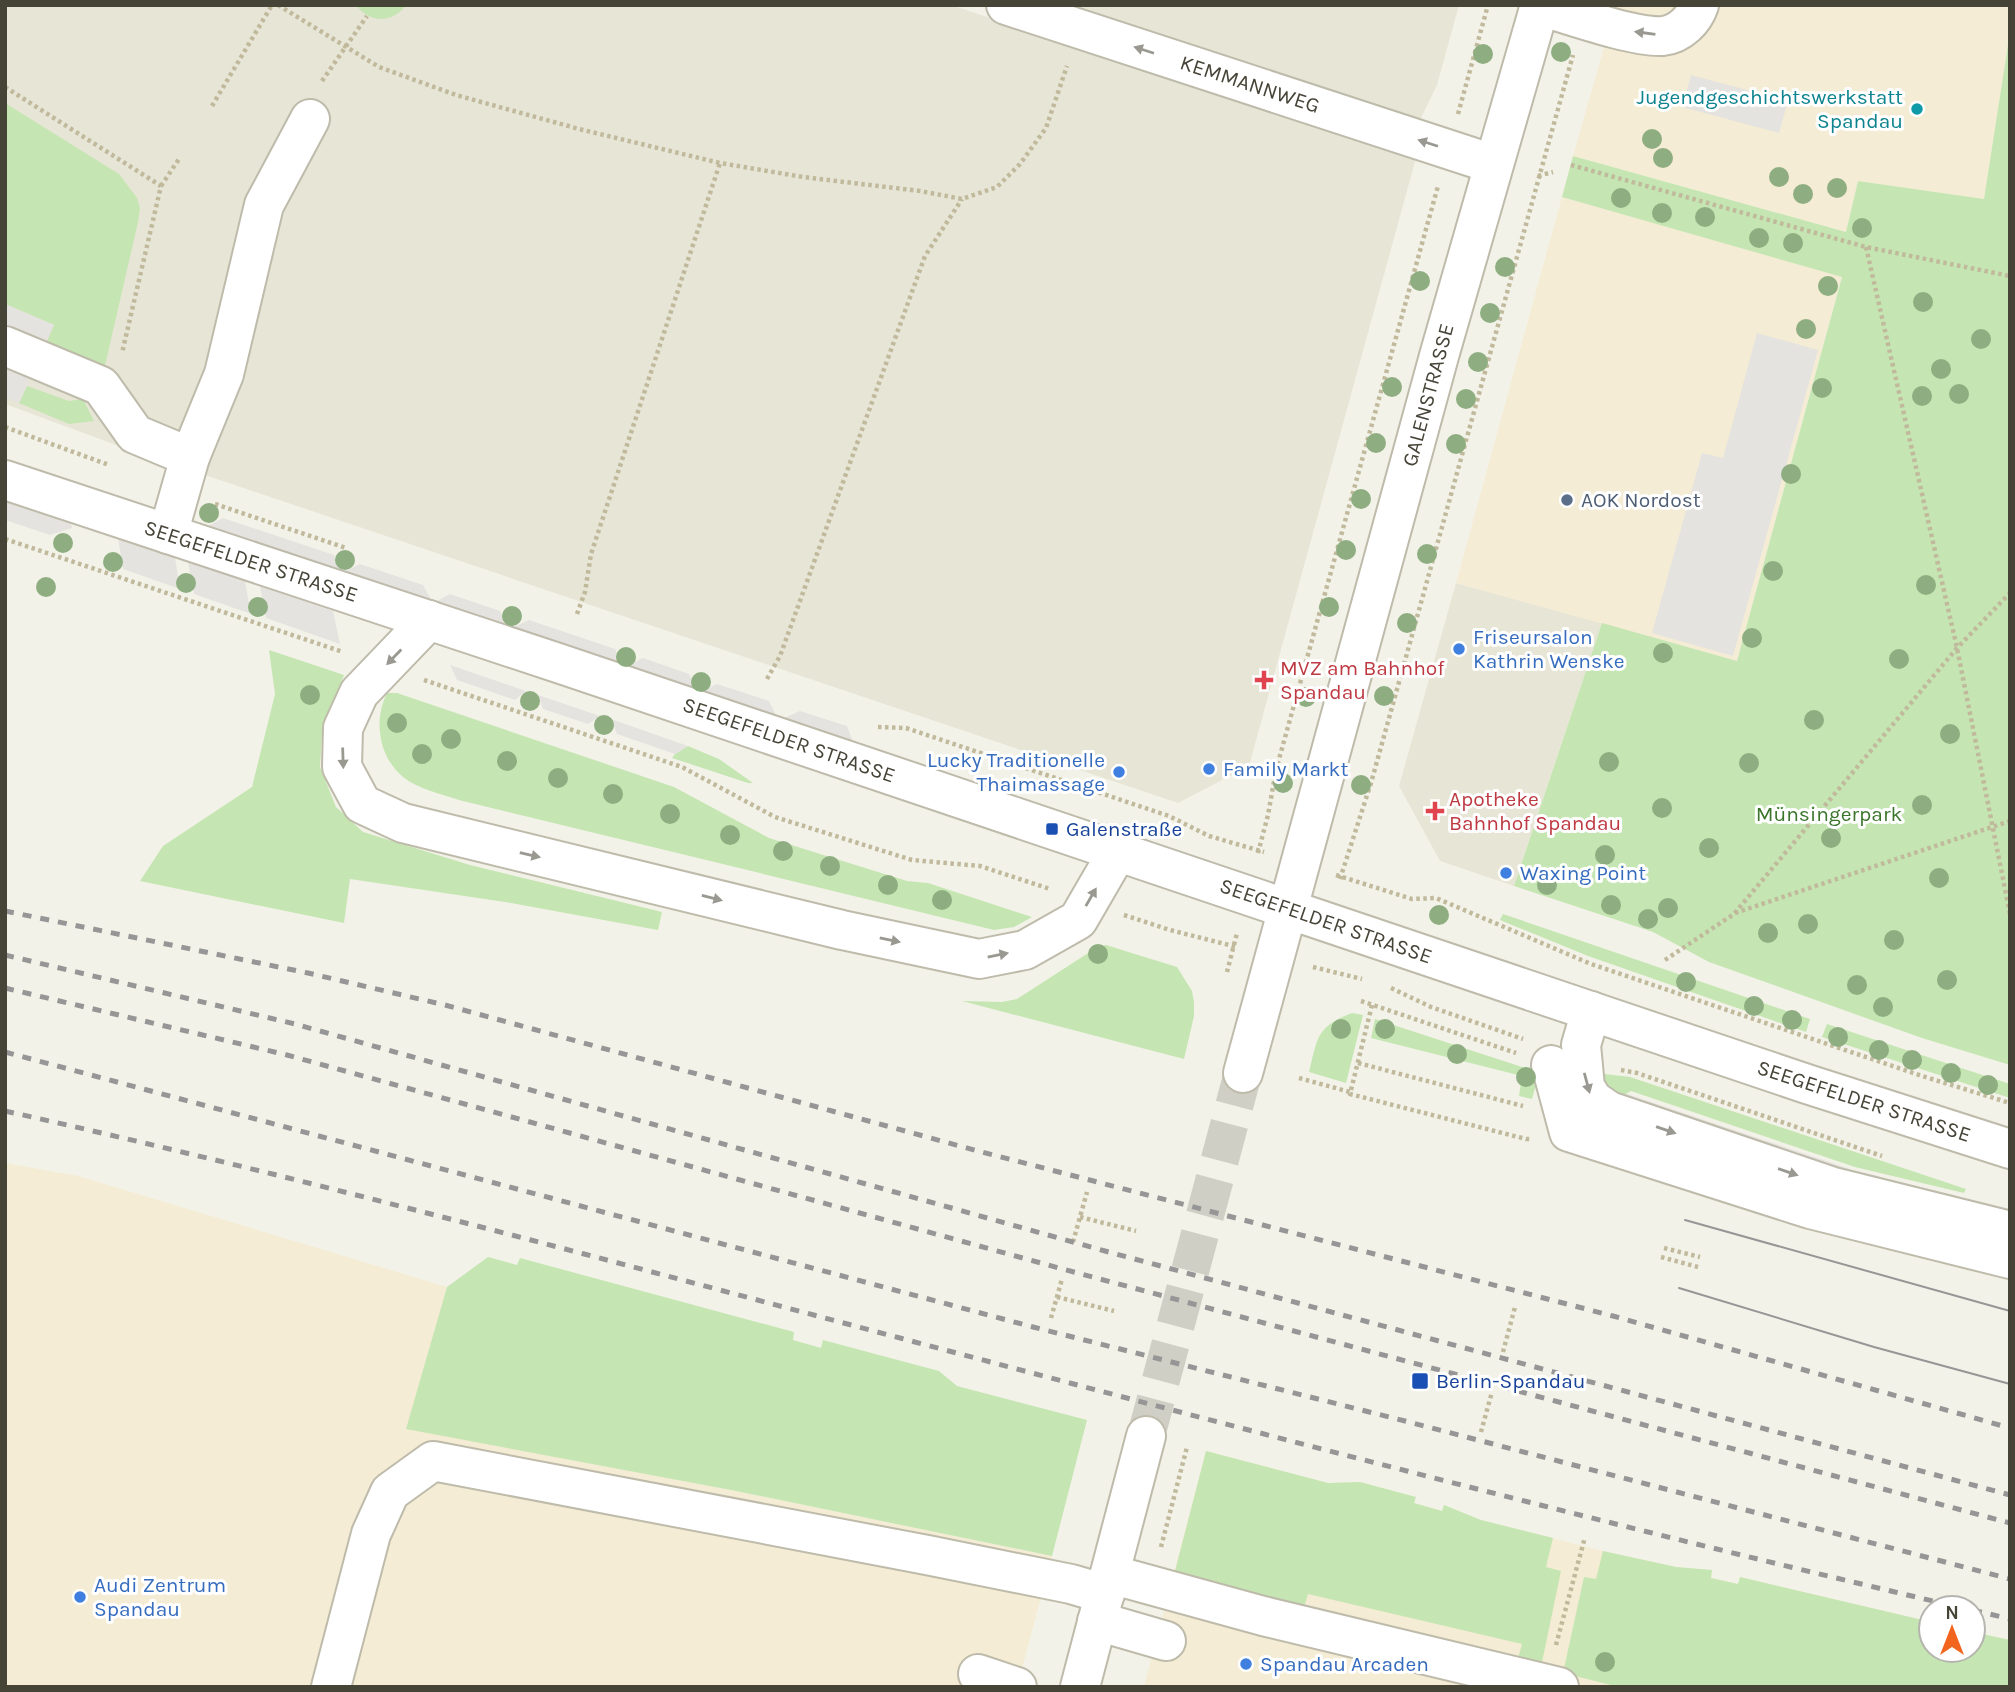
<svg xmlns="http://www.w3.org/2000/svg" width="2015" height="1692" font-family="Karla,sans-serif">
	<rect width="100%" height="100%" fill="#f3f2e8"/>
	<!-- residential -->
	<g fill="#e7e5d6">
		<path d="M5,5H951L1416,158L1249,766L1178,803L119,446L5,404Z"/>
		<path d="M1061,5H1459L1437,85L1419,122Z"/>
		<path d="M1456,583L1602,623L1514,886L1440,861L1399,786Z"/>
	</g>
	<!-- commercial -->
	<g fill="#f4ecd4">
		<path d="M1616,5H2010V32L1984,199L1858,181L1846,232L1573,156Z"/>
		<path d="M1562,197L1842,276L1737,661L1456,583Z"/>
		<path d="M5,1163L78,1176L447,1287L407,1428L731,1490L1052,1556L1017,1687H5Z"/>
		<path d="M1206,1451L1328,1483L1360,1482L1416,1497L1414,1503L1442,1511L1444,1505L1481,1520L1603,1551L1676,1567L1712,1570L1711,1578L1738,1584L1740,1577L1931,1622V1650H1973V1632L2010,1640V1687H1144Z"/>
	</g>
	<!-- green -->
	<g fill="#c5e6b2">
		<path d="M356,5H406C393,23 370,24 356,5Z"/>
		<path d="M2010,32V1065L1922,1038L1709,962L1653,932L1514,886L1602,623L1737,661L1842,277L1562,197L1573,156L1846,232L1858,181L1984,199Z"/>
		<path d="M5,103L119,174L137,198L140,208L138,222L104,370L45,345L54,325L5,304Z"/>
		<path d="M27,386L69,401L83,399L94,421L69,424L19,403Z"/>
		<path d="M269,650L344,675L322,735L320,767L336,807L363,832L470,865L662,912L658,930L511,903L350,879L344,923L140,881L163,846L252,787L275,694Z"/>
		<path d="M387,693H397L674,787L769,838L907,881L928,883L1032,917L1014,927L994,930L459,800C441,794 418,789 403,777C379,757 373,721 387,693Z"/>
		<path d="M688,746L719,759L753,783H748L672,758L675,754Z"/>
		<path d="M1503,914L1810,1019L1806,1032L1588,956L1500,920Z"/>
		<path d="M1106,945L1177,967L1192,991L1194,1002V1016L1184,1059L962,1001L1002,1002L1017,999L1099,946Z"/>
		<path d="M1352,1013L1363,1015L1346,1083L1309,1072C1318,1037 1316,1027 1352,1013Z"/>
		<path d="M1375,1019L1528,1069L1537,1081L1532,1099L1519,1096L1522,1076L1371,1038Z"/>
		<path d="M1827,1024L2010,1084V1098L1822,1037Z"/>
		<path d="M1593,1070L1605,1074L1630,1077L1966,1189L1964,1193L1855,1167L1631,1091L1614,1101Z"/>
		<path d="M488,1257L517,1265L520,1258L794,1332L793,1340L821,1348L823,1340L939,1371L957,1386L1087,1420L1052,1556L731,1490L406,1429L447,1287Z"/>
		<path d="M1206,1451L1328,1483L1360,1482L1416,1497L1414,1503L1442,1511L1444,1505L1481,1520L1553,1538L1546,1567L1561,1571L1541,1667L1517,1662L1522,1644L1308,1594L1303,1611L1174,1575Z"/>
		<path d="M1603,1551L1676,1567L1712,1570L1711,1578L1738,1584L1740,1577L1931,1622V1650H1973V1632L2010,1640V1687H1619L1563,1673L1584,1577L1596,1579Z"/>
	</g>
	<!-- parking -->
	<g fill="#e5e3df">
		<path d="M1691,75L1788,101L1779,133L1682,107Z"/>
		<path d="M5,304L54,325L19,403L5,397Z"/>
		<path d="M1757,333L1818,350L1733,656L1652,633L1702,453L1723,458Z"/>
		<path d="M5,500L71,522L72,528L50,535L5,520Z"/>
		<path d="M223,518L334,555L341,570L208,526Z"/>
		<path d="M118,538L175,557L180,589L123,569Z"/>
		<path d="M188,562L245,581L251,614L194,594Z"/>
		<path d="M360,564L423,585L432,601L344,572Z"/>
		<path d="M260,586L333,611L340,644L266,618Z"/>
		<path d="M450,594L500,611L507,626L435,602Z"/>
		<path d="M529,620L615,649L622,665L512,628Z"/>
		<path d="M643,658L689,674L697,690L627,666Z"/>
		<path d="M450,665L526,691L515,700L457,680Z"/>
		<path d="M717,684L769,701L777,717L701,691Z"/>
		<path d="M538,695L600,716L588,724L543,709Z"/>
		<path d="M800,711L847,726L853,742L782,719Z"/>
		<path d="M611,719L688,746L675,754L617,734Z"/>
		<path d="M1627,1094L1853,1170L2010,1209V1221L1869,1187L1620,1099Z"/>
	</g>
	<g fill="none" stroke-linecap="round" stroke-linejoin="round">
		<!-- minor-tunnel -->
		<path stroke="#d0cfc5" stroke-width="38" stroke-dasharray="38 19" stroke-linecap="butt" d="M1146,1436L1243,1073"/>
		<!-- minor casing -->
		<g stroke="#bebbab" stroke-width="42">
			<g id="minor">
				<path d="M1006,5L1493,164"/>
				<path d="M1540,6C1570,15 1635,38 1663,36C1680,34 1694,20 1699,5"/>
				<path d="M5,346L101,386L135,434L190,457L168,534"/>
				<path d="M190,457L224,374L264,205L310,119"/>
				<path d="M5,480L561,664L1807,1084L2010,1149"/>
				<path d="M429,620L359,693L343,728L342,767L362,804L403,823L842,930L979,959L1025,950L1078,920L1118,851"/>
				<path d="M1591,1011L1581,1045L1585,1087L1593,1100L1609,1111L1833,1187L2010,1231"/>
				<path d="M1551,1065L1569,1132L1810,1209L2010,1259"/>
				<path d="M1243,1073L1439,356L1540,5"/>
				<path d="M1110,1574L1263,1616L1559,1687"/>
				<path d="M1097,1621L1166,1641"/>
				<path d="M978,1674L1017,1687"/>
				<path d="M331,1687L371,1534L390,1492L433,1461L927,1555L1071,1584L1105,1594"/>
				<path d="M1080,1687L1146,1436"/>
			</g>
		</g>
		<!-- path -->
		<g stroke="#c0b99c" stroke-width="4.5" stroke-dasharray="3.5 3.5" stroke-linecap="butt">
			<path d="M278,5L379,67L456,95L579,129L720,163L803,177L920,191L962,199L997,187L1020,164L1046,128L1067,66"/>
			<path d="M322,81L367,16"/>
			<path d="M5,87L161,186L122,353"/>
			<path d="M212,106L272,5"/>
			<path d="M1458,114L1488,5"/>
			<path d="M1571,165L1866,247L2010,276"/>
			<path d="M1538,176L1553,172"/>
			<path d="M161,186L179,159"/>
			<path d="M1866,247L1957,648L2010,914"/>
			<path d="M5,427L109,465"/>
			<path d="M215,504L346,548"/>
			<path d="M5,539L343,652"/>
			<path d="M577,614L585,592L591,554L720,163"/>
			<path d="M767,679L780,656L925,256L962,199"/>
			<path d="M424,680L682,767L775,817L912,860L980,866L1050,889"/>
			<path d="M878,727L906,728L1169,816L1209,836L1264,852"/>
			<path d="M1258,853L1268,815L1276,770L1438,186"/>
			<path d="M1336,875L1412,899L1436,898L1591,964L1922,1076L2010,1103"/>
			<path d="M1340,879L1371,783L1573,55"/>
			<path d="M1735,913L2010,821"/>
			<path d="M1124,915L1170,930L1237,947"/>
			<path d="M1665,960L1734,914L1957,648L2010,593"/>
			<path d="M1313,967L1362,979"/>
			<path d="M1227,972L1237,933"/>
			<path d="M1391,988L1431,1007L1523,1039"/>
			<path d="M1361,1001L1516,1053"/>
			<path d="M1372,1005L1350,1094L1526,1139H1531"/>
			<path d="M1358,1063L1523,1106"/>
			<path d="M1621,1070L1637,1073L1882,1156"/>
			<path d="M1299,1078L1350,1092"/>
			<path d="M1080,1217L1136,1231"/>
			<path d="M1073,1242L1087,1192"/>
			<path d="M1664,1248L1700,1257"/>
			<path d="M1661,1257L1698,1267"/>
			<path d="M1057,1297L1114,1311"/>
			<path d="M1051,1318L1062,1279"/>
			<path d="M1503,1352L1515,1307"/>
			<path d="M1481,1432L1492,1392"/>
			<path d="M1161,1547L1187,1447"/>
			<path d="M1556,1645L1585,1537"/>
		</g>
		<!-- minor -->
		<use href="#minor" stroke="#fff" stroke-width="38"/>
		<!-- tram -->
		<g stroke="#969696" stroke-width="2">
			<path d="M1685,1220L2010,1311"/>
			<path d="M1679,1288L1874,1347L2010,1384"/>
		</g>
		<!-- rail -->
		<g stroke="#969696" stroke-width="5" stroke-dasharray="9 9" stroke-linecap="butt">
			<path d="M5,911L308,973L445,1005L978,1151L1613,1316L2010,1428"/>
			<path d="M5,955L295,1024L1105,1251L2010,1495"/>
			<path d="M5,988L287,1055L1059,1268L2010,1523"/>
			<path d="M5,1052L1033,1327L1405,1421L2010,1579"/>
			<path d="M5,1111C306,1178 603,1259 900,1338C1254,1432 1607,1525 1963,1608"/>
			<path d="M1973,1610L2010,1619"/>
		</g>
	</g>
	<!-- trees -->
	<g fill="#8eae81">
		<circle cx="1561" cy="52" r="10"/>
		<circle cx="1483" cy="54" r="10"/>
		<circle cx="1652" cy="139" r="10"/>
		<circle cx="1663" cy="158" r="10"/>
		<circle cx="1779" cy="177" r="10"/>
		<circle cx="1837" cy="188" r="10"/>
		<circle cx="1803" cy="194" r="10"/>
		<circle cx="1621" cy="198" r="10"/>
		<circle cx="1662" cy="213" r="10"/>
		<circle cx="1705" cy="217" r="10"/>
		<circle cx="1862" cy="228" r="10"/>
		<circle cx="1759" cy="238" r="10"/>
		<circle cx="1793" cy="243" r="10"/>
		<circle cx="1505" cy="267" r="10"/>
		<circle cx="1420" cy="281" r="10"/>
		<circle cx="1828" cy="286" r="10"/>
		<circle cx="1923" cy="302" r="10"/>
		<circle cx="1490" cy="313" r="10"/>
		<circle cx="1806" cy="329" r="10"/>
		<circle cx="1981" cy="339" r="10"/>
		<circle cx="1478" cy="362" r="10"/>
		<circle cx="1941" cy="369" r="10"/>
		<circle cx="1392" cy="387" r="10"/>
		<circle cx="1822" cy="388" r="10"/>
		<circle cx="1959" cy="394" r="10"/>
		<circle cx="1922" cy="396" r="10"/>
		<circle cx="1466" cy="399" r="10"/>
		<circle cx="1376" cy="443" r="10"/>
		<circle cx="1456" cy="444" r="10"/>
		<circle cx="1791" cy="474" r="10"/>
		<circle cx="1361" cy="499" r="10"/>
		<circle cx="209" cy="513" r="10"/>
		<circle cx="63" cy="543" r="10"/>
		<circle cx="1346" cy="550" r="10"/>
		<circle cx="1427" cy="554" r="10"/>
		<circle cx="345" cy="560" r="10"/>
		<circle cx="113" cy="562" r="10"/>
		<circle cx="1773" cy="571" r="10"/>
		<circle cx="186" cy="583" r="10"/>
		<circle cx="1926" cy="585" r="10"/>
		<circle cx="46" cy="587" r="10"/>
		<circle cx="258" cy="607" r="10"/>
		<circle cx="1329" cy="607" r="10"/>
		<circle cx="512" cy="616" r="10"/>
		<circle cx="1407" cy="623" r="10"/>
		<circle cx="1752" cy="638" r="10"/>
		<circle cx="1663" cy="653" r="10"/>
		<circle cx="626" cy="657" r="10"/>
		<circle cx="1899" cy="659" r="10"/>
		<circle cx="701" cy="682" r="10"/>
		<circle cx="310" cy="695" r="10"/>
		<circle cx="1384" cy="696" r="10"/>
		<circle cx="1306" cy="697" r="10"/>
		<circle cx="530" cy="701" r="10"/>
		<circle cx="1814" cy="720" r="10"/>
		<circle cx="397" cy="723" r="10"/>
		<circle cx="604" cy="725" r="10"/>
		<circle cx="1950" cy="734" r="10"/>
		<circle cx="451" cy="739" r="10"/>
		<circle cx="422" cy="754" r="10"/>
		<circle cx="507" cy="761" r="10"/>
		<circle cx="1609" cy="762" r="10"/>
		<circle cx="1749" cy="763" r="10"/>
		<circle cx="558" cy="778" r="10"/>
		<circle cx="1283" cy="783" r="10"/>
		<circle cx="1361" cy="785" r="10"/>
		<circle cx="613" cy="794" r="10"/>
		<circle cx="1922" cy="805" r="10"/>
		<circle cx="1662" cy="808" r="10"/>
		<circle cx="670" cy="814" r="10"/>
		<circle cx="730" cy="835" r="10"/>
		<circle cx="1831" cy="838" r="10"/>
		<circle cx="1709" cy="848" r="10"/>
		<circle cx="783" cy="851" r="10"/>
		<circle cx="1605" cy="855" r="10"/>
		<circle cx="830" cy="866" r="10"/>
		<circle cx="1939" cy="878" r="10"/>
		<circle cx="888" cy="885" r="10"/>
		<circle cx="1547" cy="885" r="10"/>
		<circle cx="942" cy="900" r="10"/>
		<circle cx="1611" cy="905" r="10"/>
		<circle cx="1668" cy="908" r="10"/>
		<circle cx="1439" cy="915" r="10"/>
		<circle cx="1648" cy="919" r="10"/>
		<circle cx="1808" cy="924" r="10"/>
		<circle cx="1768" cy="933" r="10"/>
		<circle cx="1894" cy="940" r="10"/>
		<circle cx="1098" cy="954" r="10"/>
		<circle cx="1947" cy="980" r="10"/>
		<circle cx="1686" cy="982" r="10"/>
		<circle cx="1857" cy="985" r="10"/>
		<circle cx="1754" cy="1006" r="10"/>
		<circle cx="1883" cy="1007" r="10"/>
		<circle cx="1792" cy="1020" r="10"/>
		<circle cx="1341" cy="1029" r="10"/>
		<circle cx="1385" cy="1029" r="10"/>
		<circle cx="1838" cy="1037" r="10"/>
		<circle cx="1879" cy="1050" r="10"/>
		<circle cx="1457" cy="1054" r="10"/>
		<circle cx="1912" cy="1060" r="10"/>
		<circle cx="1951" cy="1073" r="10"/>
		<circle cx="1526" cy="1077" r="10"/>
		<circle cx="1988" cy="1085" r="10"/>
		<circle cx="1605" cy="1662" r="10"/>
	</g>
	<!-- one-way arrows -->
	<defs><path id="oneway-solid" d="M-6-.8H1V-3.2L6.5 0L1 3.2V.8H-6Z" transform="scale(1.75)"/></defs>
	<g fill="#999891">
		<use href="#oneway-solid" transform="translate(1645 33) rotate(-172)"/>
		<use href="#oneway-solid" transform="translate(1144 50) rotate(-162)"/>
		<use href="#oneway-solid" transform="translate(1428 143) rotate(-162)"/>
		<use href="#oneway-solid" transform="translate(394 657) rotate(134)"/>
		<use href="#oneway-solid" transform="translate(343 758) rotate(88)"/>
		<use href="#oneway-solid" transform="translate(530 855) rotate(13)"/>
		<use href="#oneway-solid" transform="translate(1091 897) rotate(-60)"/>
		<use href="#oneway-solid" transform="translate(712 898) rotate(14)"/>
		<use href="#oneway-solid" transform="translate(890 940) rotate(12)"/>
		<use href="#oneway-solid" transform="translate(998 955) rotate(-11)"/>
		<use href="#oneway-solid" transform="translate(1587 1083) rotate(75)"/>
		<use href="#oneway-solid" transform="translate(1666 1130) rotate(19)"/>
		<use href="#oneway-solid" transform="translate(1788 1172) rotate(19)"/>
	</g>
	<!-- markers -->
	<circle fill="#0f9aa8" stroke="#fff" stroke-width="2.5" cx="1917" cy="109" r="7"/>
	<circle fill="#5c6f8a" stroke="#fff" stroke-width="2.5" cx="1567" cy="500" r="7"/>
	<g fill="#3f7fe0" stroke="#fff" stroke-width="2.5">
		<circle cx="1459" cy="649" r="7"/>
		<circle cx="1209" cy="769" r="7"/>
		<circle cx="1119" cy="772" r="7"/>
		<circle cx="1506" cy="873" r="7"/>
		<circle cx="80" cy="1597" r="7"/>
		<circle cx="1246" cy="1664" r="7"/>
	</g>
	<g fill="#e0444e" stroke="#fff" stroke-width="2.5">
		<path d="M1260.5 669.5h7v7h7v7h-7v7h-7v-7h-7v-7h7z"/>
		<path d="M1431.5 800.5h7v7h7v7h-7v7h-7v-7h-7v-7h7z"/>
	</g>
	<g fill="#1a4fb4" stroke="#fff" stroke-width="2.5">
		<rect x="1045" y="822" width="14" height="14" rx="3.5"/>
		<rect x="1411" y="1372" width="18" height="18" rx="3.5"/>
	</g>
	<g text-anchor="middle" stroke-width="6" stroke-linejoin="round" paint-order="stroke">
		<!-- street labels -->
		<g font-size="21" fill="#464337" stroke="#fff">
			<text transform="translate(1250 84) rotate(18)" y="7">KEMMANNWEG</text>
			<text transform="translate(1428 395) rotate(-75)" y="7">GALENSTRASSE</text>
			<text transform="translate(251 561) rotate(18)" y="7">SEEGEFELDER STRASSE</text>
			<text transform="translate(789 740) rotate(19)" y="7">SEEGEFELDER STRASSE</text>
			<text transform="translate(1326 921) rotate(19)" y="7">SEEGEFELDER STRASSE</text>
			<text transform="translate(1864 1101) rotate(18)" y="7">SEEGEFELDER STRASSE</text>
		</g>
		<!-- culture labels -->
		<g font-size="21" fill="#0d838f" stroke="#fff" text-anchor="end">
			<text x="1903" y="104">Jugendgeschichtswerkstatt<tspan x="1903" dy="24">Spandau</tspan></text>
		</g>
		<!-- service labels -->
		<g font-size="21" fill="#4e5e75" stroke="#fff" text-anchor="start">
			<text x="1581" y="507">AOK Nordost</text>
		</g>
		<!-- shop labels -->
		<g font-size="21" fill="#366cbe" stroke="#fff" text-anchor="start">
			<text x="1473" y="644">Friseursalon<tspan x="1473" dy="24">Kathrin Wenske</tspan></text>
			<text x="1105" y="767" text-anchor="end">Lucky Traditionelle<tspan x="1105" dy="24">Thaimassage</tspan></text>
			<text x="1223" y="776">Family Markt</text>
			<text x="1520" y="880">Waxing Point</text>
			<text x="94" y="1592">Audi Zentrum<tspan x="94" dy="24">Spandau</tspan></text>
			<text x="1260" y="1671">Spandau Arcaden</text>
		</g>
		<!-- health labels -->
		<g font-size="21" fill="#be3a42" stroke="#fff" text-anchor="start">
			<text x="1280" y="675">MVZ am Bahnhof<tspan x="1280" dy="24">Spandau</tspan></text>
			<text x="1449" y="806">Apotheke<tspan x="1449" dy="24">Bahnhof Spandau</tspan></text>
		</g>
		<!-- park labels -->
		<g font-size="21" fill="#3b762c" stroke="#fff">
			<text x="1829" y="821">Münsingerpark</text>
		</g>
		<!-- transit labels -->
		<g font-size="21" fill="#164399" stroke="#fff" text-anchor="start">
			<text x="1066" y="836">Galenstraße</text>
			<text x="1436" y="1388">Berlin-Spandau</text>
		</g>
	</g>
	<!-- border -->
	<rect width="2015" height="1692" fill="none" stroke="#464337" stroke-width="14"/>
	<!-- north arrow -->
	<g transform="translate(1952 1629)"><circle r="33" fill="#ffffff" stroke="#b5b4af" stroke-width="2"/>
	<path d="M0-5L12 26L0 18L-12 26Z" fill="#f2651f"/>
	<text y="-10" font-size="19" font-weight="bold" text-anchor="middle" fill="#464337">N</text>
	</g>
</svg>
